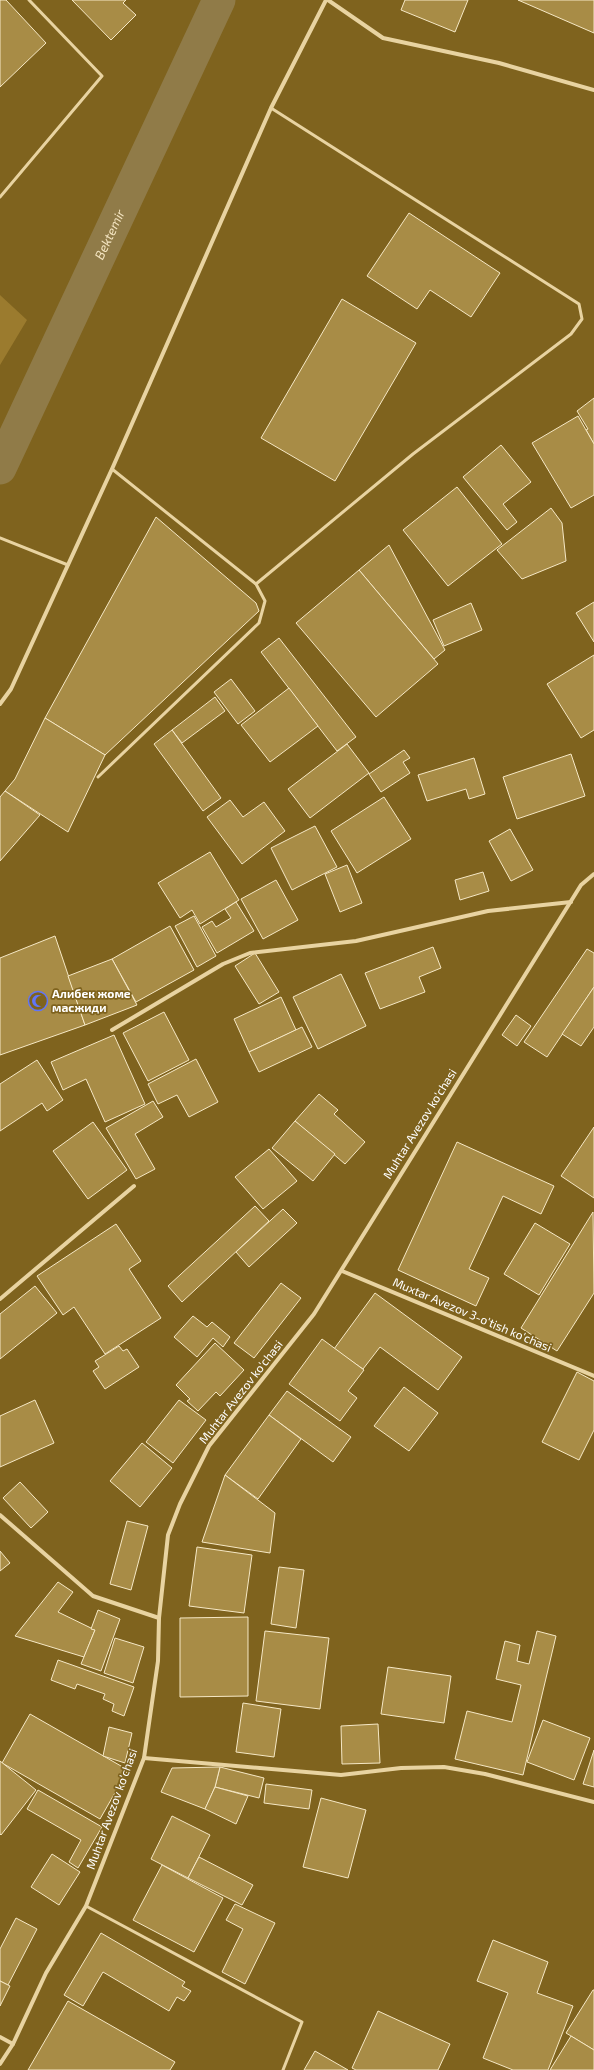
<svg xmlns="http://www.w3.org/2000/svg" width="594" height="2070" font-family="'Exo 2',sans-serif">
	<rect width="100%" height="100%" fill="#7f631e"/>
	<!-- green -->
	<path fill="#9b7b2e" d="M0,295L27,320L0,365Z"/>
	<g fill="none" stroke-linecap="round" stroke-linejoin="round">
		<!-- canal -->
		<path stroke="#907b48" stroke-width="33" id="s1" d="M0,468L219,0"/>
	</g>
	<!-- building -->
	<g fill="#a88c46" stroke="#f6e8c5">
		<path d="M0,0H6L46,43L0,87Z"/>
		<path d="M72,0H126L123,3L136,15L111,40Z"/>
		<path d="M405,0H468L455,32L401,10Z"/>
		<path d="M518,0H594V33Z"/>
		<path d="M409,213L500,273L471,317L430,290L417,309L367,276Z"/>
		<path d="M342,299L416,343L335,481L261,438Z"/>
		<path d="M594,398V444L586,430L588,429L577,411Z"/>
		<path d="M578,416L594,444V495L571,508L532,443Z"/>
		<path d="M501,445L531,482L503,504L517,522L507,530L463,477Z"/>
		<path d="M457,487L502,544L448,586L403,530Z"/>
		<path d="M551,508L562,523L566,561L522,579L497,550Z"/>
		<path d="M156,517L256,603L259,611L105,755L45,718Z"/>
		<path d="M389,545L445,650L434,659L359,570Z"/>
		<path d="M359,570L438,664L376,717L296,623Z"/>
		<path d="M594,602V642L576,613Z"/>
		<path d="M471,603L482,630L444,646L433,620Z"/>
		<path d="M279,638L356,737L337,751L261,652Z"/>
		<path d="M594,655V730L581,738L547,684Z"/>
		<path d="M231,679L255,711L238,724L214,692Z"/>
		<path d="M289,688L318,726L270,762L241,725Z"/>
		<path d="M215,697L225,711L182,743L172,730Z"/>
		<path d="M45,718L105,755L68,832L5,791L15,779Z"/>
		<path d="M172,730L221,798L203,811L154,744Z"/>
		<path d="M347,744L369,773L310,818L288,789Z"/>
		<path d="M404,750L410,758L403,762L410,773L381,792L369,774Z"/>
		<path d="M571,754L585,796L517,819L503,777Z"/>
		<path d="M474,758L485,794L469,799L466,789L427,801L418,775Z"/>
		<path d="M5,791L40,815L0,861V797Z"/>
		<path d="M384,797L411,839L357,873L331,831Z"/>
		<path d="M230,800L243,817L264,802L285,831L242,864L207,817Z"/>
		<path d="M315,826L337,867L292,890L271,848Z"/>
		<path d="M510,829L533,870L511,881L489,841Z"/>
		<path d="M210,852L239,900L200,924L192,910L180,918L158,883Z"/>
		<path d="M347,865L362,903L340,912L325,874Z"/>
		<path d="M483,872L489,891L460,900L455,880Z"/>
		<path d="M276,880L298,920L263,939L241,899Z"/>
		<path d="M236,902L254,931L217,953L202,927L212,921L216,927L231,918L225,909Z"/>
		<path d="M194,916L216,956L197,967L175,926Z"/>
		<path d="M170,926L194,970L136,1002L112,959Z"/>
		<path d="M55,936L85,1025L0,1055V958Z"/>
		<path d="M433,947L441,968L419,977L425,992L380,1009L365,973Z"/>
		<path d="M587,949L594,953V987L547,1057L524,1042Z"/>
		<path d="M255,953L279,992L259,1004L235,966Z"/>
		<path d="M112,959L137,1005L85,1025L68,976Z"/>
		<path d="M341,974L366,1026L318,1049L293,997Z"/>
		<path d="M594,987V1027L581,1046L562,1034Z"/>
		<path d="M281,997L296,1030L249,1052L234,1019Z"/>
		<path d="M164,1012L189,1060L148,1081L123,1033Z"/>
		<path d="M516,1015L531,1026L517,1046L502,1035Z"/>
		<path d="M302,1027L312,1047L259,1072L249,1052Z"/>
		<path d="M114,1035L145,1104L105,1122L86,1079L63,1090L51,1062Z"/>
		<path d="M196,1059L218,1102L189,1117L177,1095L158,1104L148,1084Z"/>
		<path d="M37,1060L63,1100L47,1111L42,1103L0,1131V1084Z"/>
		<path d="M319,1094L338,1110L334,1114L365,1142L345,1164L295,1121Z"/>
		<path d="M153,1101L163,1117L135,1134L155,1169L136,1179L106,1128Z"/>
		<path d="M295,1121L335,1154L313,1181L272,1148Z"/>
		<path d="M93,1122L127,1170L88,1199L53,1151Z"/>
		<path d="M594,1127V1198L561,1176Z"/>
		<path d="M457,1142L554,1186L541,1214L503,1196L469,1269L489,1278L476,1306L398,1270Z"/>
		<path d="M269,1149L297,1181L263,1209L235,1177Z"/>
		<path d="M255,1206L269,1221L182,1302L168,1286Z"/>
		<path d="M283,1209L297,1223L249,1267L236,1252Z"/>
		<path d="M593,1212L594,1293L557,1351L521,1328Z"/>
		<path d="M535,1223L570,1244L539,1295L504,1274Z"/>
		<path d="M116,1224L141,1261L129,1269L161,1318L105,1354L74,1307L63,1315L37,1276Z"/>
		<path d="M281,1283L301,1298L254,1358L234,1343Z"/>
		<path d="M35,1286L57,1313L0,1359V1314Z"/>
		<path d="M375,1293L462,1357L438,1390L380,1347L363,1369L334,1349Z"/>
		<path d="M193,1316L207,1327L212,1322L230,1337L223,1347L213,1338L197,1357L174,1337Z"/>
		<path d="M322,1339L364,1370L348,1391L357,1398L340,1421L289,1384Z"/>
		<path d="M215,1343L244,1370L220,1396L216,1392L198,1411L187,1401L190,1399L176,1385Z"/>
		<path d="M119,1346L123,1351L127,1349L139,1367L105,1389L93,1371L99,1367L95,1361Z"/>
		<path d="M577,1372L594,1381V1430L579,1460L542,1442Z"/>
		<path d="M404,1387L438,1413L409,1451L374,1426Z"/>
		<path d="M287,1391L351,1437L333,1462L269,1415Z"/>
		<path d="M35,1400L54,1443L0,1467V1416Z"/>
		<path d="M179,1400L206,1420L173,1463L146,1442Z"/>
		<path d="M269,1415L301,1439L258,1499L225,1475Z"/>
		<path d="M142,1443L172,1468L140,1507L110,1481Z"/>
		<path d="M225,1475L275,1513L270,1553L202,1542Z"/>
		<path d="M20,1482L48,1512L31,1528L3,1498Z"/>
		<path d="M127,1521L148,1526L131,1590L110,1584Z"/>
		<path d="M197,1547L252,1555L244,1613L189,1606Z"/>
		<path d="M0,1551L10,1563L0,1571Z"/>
		<path d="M279,1567L304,1570L296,1628L271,1624Z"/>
		<path d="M58,1582L73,1592L58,1612L95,1630L84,1657L15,1636Z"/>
		<path d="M98,1610L120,1619L101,1671L81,1664L95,1630L91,1629Z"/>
		<path d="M248,1617V1696L180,1697V1618Z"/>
		<path d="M265,1631L329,1638L320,1709L256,1701Z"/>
		<path d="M537,1631L556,1636L523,1775L455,1759L467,1711L512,1722L521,1685L496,1679L505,1641L520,1645L517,1661L529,1664Z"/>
		<path d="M115,1638L144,1647L133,1683L104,1673Z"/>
		<path d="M58,1660L134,1687L124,1716L112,1711L114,1704L103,1699L105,1694L77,1684L75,1689L51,1680Z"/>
		<path d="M388,1667L451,1676L444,1723L381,1714Z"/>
		<path d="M243,1703L281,1709L274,1757L236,1752Z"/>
		<path d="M30,1714L128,1770L100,1819L2,1763Z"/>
		<path d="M543,1720L590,1738L574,1780L527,1762Z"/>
		<path d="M378,1724L380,1763L342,1764L341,1726Z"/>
		<path d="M109,1727L132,1733L125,1763L103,1756Z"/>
		<path d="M594,1750V1787L583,1784Z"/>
		<path d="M0,1761L36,1790L1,1835L0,1834Z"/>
		<path d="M220,1767L264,1778L259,1798L215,1787Z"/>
		<path d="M220,1767L215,1787L205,1809L161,1792L172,1768Z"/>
		<path d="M266,1784L312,1790L309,1809L264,1803Z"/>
		<path d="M215,1787L248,1796L236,1824L205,1809Z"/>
		<path d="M38,1790L102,1827L78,1868L69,1862L81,1840L27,1809Z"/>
		<path d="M321,1798L366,1810L348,1878L303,1867Z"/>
		<path d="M172,1816L210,1835L188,1878L151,1859Z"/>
		<path d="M52,1854L80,1872L59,1905L31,1887Z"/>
		<path d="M199,1857L253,1885L242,1905L188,1878Z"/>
		<path d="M162,1865L223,1898L194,1952L133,1920Z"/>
		<path d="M235,1904L275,1923L245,1984L222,1972L243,1929L226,1920Z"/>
		<path d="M16,1918L37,1929L8,1985L0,1981V1949Z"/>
		<path d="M101,1933L185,1982L182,1986L191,1991L184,2001L177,1997L169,2011L103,1972L83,2006L64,1995Z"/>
		<path d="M493,1940L548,1962L537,1993L573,2006L548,2070H513L483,2058L508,1993L477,1981Z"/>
		<path d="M0,1981L10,1986L0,2006Z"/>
		<path d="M593,1990H594V2050L566,2033Z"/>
		<path d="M68,2001L175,2062L170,2070H28Z"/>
		<path d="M378,2011L450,2044L438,2070H356L352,2068Z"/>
		<path d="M571,2036L594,2050V2070H550Z"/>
		<path d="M315,2051L348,2070H304Z"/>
	</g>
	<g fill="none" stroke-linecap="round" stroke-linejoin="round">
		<!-- lane -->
		<g stroke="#e8d3a1" stroke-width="3">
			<path d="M0,197L102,76L29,0"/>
			<path d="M0,538L68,565"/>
			<path d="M256,584L413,454L571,334L582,319L579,304L271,108"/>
			<path d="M98,777L259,623L265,601L256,584L112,469"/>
			<path d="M86,1906L302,2022L283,2070"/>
		</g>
		<!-- street -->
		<g stroke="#e8d3a1" stroke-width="4">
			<path d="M328,0L383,38L499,63L594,90"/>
			<path d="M0,704L11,689L112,469L271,108L326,0"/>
			<path d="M112,1030L223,964L250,953L356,941L488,911L571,902"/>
			<path d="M342,1271L594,1376"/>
			<path d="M0,1299L134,1186"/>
			<path d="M0,1515L93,1596L159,1618"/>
			<path d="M144,1758L341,1775L401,1768L444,1767L485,1774L594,1802"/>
			<path d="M0,2037L13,2044"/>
			<path d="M0,2064L13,2044L46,1973L86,1906L144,1758L158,1661L159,1618L168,1535L180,1504L209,1446L314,1314L581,885L594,874"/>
		</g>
	</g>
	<!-- icons -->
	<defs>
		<g id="mosque-ring" transform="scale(1)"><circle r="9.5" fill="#7f631e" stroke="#6175f7" stroke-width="1.5"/><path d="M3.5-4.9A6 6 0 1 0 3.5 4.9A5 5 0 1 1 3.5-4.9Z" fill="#6175f7"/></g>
	</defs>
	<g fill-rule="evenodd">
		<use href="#mosque-ring" x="38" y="1001"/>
	</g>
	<g text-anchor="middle" stroke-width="3.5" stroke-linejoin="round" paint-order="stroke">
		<!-- poi labels -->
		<g font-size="12" font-weight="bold" fill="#fff" stroke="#7f631e" text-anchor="start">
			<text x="52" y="998">Алибек жоме<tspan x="52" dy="14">масжиди</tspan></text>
		</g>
		<!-- street labels -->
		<g font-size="12" fill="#fff" stroke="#7f631e">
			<text transform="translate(420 1124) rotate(-58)" y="4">Muhtar Avezov ko'chasi</text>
			<text transform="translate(472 1315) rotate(23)" y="4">Muxtar Avezov 3-o'tish ko'chasi</text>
			<text transform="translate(241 1392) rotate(-52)" y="4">Muhtar Avezov ko'chasi</text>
			<text transform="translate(112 1809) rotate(-70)" y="4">Muhtar Avezov ko'chasi</text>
		</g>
		<!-- water labels -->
		<g font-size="13" font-style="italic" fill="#f4e5c2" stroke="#7f631e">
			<text dy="5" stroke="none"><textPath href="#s1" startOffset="258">Bektemir</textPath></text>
		</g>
	</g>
</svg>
